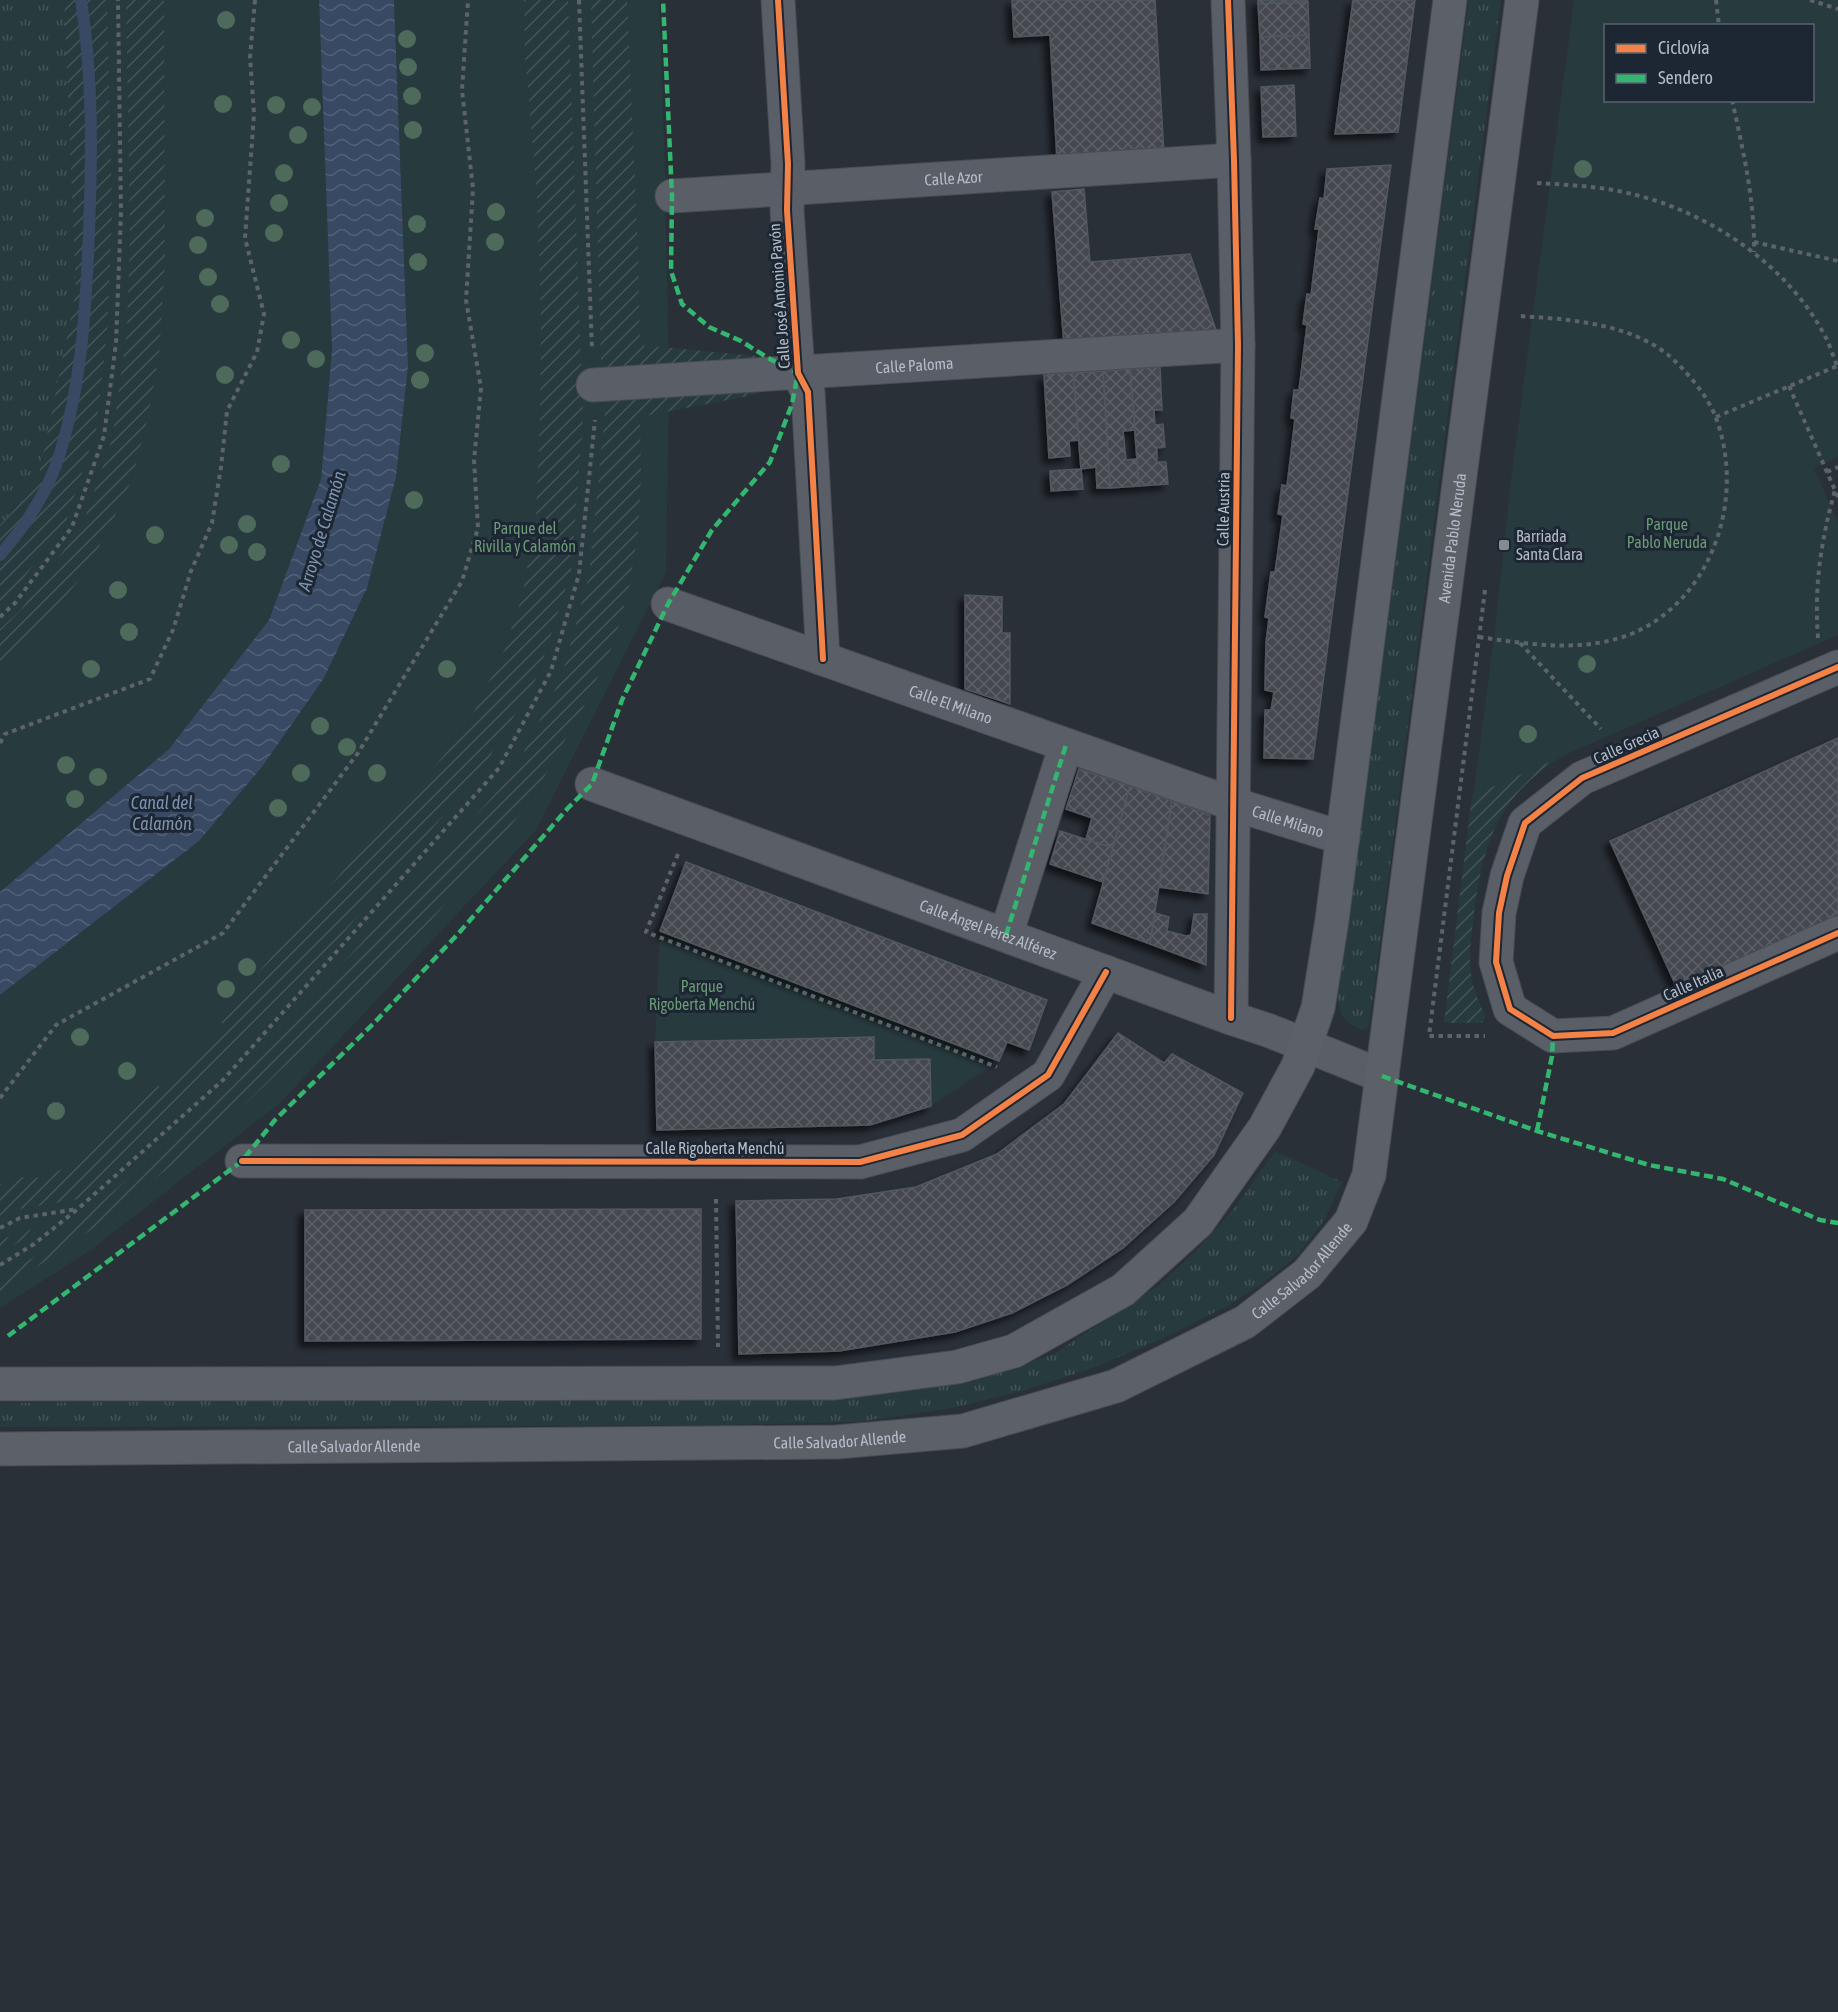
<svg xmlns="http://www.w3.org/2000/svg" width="1838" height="2012" font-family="'Asap Condensed',sans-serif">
	<defs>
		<pattern id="grass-tufts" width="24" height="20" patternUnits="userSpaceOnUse" patternTransform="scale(1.5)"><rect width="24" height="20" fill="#273a3e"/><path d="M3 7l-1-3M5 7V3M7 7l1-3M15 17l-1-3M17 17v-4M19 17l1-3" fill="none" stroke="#445559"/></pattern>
		<pattern id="garden-furrows" width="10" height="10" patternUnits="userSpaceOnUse" patternTransform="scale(1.5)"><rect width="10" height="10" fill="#273a3e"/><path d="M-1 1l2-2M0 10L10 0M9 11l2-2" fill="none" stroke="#445559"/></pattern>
		<pattern id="water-waves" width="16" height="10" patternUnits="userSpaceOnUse" patternTransform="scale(1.5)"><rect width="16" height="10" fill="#384963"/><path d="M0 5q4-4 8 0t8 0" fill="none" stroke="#526178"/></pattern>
		<pattern id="building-cross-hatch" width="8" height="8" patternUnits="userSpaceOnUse" patternTransform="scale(1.5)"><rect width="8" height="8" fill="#444950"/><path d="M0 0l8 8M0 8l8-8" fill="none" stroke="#5d6168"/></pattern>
		<filter id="shadow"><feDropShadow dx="-5.5" dy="5.5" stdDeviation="3" flood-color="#0009"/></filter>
	</defs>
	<rect width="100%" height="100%" fill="#2a3038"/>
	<!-- grass -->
	<g fill="url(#grass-tufts)">
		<path d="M0,0H107V334L0,607Z"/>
		<path d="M1469,0H1501L1374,989L1368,1027L1362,1030C1344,1022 1341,1017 1337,998L1390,604Z"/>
		<path d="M1275,1151L1342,1182L1325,1219L1298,1255L1262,1284L1229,1305L1166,1337L1093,1368L1022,1391L953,1408L857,1422L713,1425L0,1427V1403L651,1397L980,1376L1052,1355L1158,1286L1195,1252L1236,1206Z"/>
	</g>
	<!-- park -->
	<g fill="#273a3e" fill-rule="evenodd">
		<path d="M64,0H319L332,349L321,479L269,620L169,749L0,892V525L37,485L76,291Z"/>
		<path d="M394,0H659L665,168L669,391L666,572L536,830L279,1104L91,1250L0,1308V995L199,841L262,767L324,678L367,588L396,477L408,366Z"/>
		<path d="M1574,0H1838V457L1814,468L1838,522V635L1563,756C1499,795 1483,842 1474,913C1469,956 1465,976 1486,1016L1482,1023H1444L1495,629L1511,480ZM1606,26H1812V100H1606Z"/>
		<path d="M660,931L999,1061L931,1106L930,1059L874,1060V1038L655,1042Z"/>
	</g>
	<!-- garden -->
	<g fill="url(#garden-furrows)">
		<path d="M64,0H107L112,215L107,334L96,430L65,524L7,600L0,607V525L37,485L76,291Z"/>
		<path d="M126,0H164L165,263L159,355L147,421L132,479L107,533L81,577L39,630L0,664V629L20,611L83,524L112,440L127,330L130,227Z"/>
		<path d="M524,0H568L583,418L571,572L538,675L482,770L340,937L217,1069L79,1199L13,1210L0,1216V1185L23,1177L43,1178L73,1164L156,1084L160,1087L224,1025L219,1020L348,865L416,789L465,730L504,651L522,597L536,519L540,417L541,321L537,196L525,55Z"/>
		<path d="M591,0H627L638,251L640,345L756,356L758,365L612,373L601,361Z"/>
		<path d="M757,387L758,394L640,417L641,478L638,532L629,588L614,642L583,708L543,779L511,826L433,918L315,1037L244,1105L104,1221L0,1292V1277L48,1249L234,1085L512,775L562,676L589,575L606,401L615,392Z"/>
		<path d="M1563,756C1499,794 1483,842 1474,913C1469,954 1465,979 1486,1016L1482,1023H1444L1472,796Z"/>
		<path d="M31,1229L23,1239L0,1254V1240Z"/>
	</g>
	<!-- water -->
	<path fill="url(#water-waves)" d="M319,0H394L408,366L396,477L367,588L324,678L262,767L199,841L0,995V892L169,749L269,620L321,479L332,349Z"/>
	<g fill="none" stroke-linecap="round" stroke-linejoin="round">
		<!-- stream -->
		<path stroke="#384963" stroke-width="12" d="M0,555C25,526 49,490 60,453C82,382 86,306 89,232C92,154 93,77 81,0"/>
	</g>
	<!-- building -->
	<g fill="url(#building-cross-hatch)" stroke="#52575f" stroke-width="1.5" filter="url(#shadow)">
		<path d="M1012,0H1155L1164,154L1057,160L1050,35L1014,37Z"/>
		<path d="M1258,0H1307L1308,2L1258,4Z"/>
		<path d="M1353,0H1415L1398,132L1335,134Z"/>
		<path d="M1308,2L1309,35L1260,37L1258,4Z"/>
		<path d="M1309,35L1310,68L1261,70L1260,37Z"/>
		<path d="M1294,85L1296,136L1263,137L1261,87Z"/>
		<path d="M1391,165L1313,759L1264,758L1265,710H1271L1274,692L1265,690L1266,643L1269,618L1265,617L1271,572H1275L1283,515L1278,514L1282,485L1287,486L1295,419L1291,418L1294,390H1299L1307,325L1303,324L1307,294L1311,295L1319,229H1315L1320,198L1324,199L1327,169Z"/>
		<path d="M1084,189L1090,262L1190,254L1217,333L1064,345L1052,192Z"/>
		<path d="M1160,367L1162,410H1154L1155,425L1163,424L1165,447L1157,448V462H1166L1168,484L1139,486L1130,369Z"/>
		<path d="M1130,369L1135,430L1123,431L1126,460L1137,459L1139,486L1110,488L1103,371Z"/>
		<path d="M1103,371L1110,488H1097L1096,467L1081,469L1073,373Z"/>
		<path d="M1073,373L1079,440L1069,441L1070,456L1049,458L1044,375Z"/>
		<path d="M1081,469L1083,489L1051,491L1050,471Z"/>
		<path d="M965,595L1002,597V633H1010V704L965,689Z"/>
		<path d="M1838,738V916L1677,988L1610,841Z"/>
		<path d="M1079,769L1130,786L1113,848L1086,839L1092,818L1066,809Z"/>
		<path d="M1130,786L1172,801L1150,944L1092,923Z"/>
		<path d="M1172,801L1210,815L1208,894L1159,887Z"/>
		<path d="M1060,831L1113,848L1103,882L1050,864Z"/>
		<path d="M686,862L1047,1000L1029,1050L1007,1042L999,1061L660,931Z"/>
		<path d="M1155,913L1169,917L1167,931L1186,936L1191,935L1194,914H1207L1206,965L1150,944Z"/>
		<path d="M1118,1033L1164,1063L1172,1054L1243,1093L1214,1155L1174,1202L1123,1248L1067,1285L1012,1313L955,1332L839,1351L739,1354L736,1201L837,1199L916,1187L997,1154L1064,1104Z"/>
		<path d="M874,1037V1060L930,1059L931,1106L870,1125L657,1130L655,1042Z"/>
		<path d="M701,1209V1339L305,1341V1210Z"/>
	</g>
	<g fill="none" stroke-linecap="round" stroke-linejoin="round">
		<!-- minor casing -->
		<g stroke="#484c53" stroke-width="35">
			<g id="minor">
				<path d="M778,0L788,164L787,210L798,373L808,392L823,659"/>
				<path d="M1228,0L1234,160L1238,345L1231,1018"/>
				<path id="s1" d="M672,196L1234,160"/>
				<path id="s2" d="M593,385L1238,345"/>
				<path id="s3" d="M668,604L1233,804L1343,838"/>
				<path d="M1838,667L1582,778L1525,823L1507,876L1499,913L1496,962L1510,1009L1553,1036L1613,1033L1838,933"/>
				<path id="s4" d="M592,784L1231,1018L1270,1031L1382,1076"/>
				<path d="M1006,935L1066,745"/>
				<path d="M242,1161L860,1162L962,1135L1048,1075L1106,972"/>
			</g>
		</g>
		<!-- major casing -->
		<g stroke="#484c55" stroke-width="35">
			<g id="major">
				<path d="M0,1384L835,1383L957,1367L1014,1351L1123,1290L1198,1222L1265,1127L1298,1066L1318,1008L1332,920L1450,0"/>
				<path id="s5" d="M0,1449L837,1442L963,1431L1116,1386L1245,1322L1307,1274L1351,1221L1369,1175L1522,0"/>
			</g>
		</g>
		<!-- path -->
		<g stroke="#5d636a" stroke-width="4" stroke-dasharray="4.5 4.5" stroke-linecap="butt">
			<path d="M579,0L592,350"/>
			<path d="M1716,0L1719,26"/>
			<path d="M1810,0L1838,9"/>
			<path d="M1732,100C1743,150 1755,201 1754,252"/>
			<path d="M1537,183C1568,185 1600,186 1632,194C1708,212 1787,264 1825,336C1830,345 1833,356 1837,366"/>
			<path d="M1754,242L1838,261"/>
			<path d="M1789,386L1838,497"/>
			<path d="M1716,417L1837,366"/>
			<path d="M1827,472L1838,467"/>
			<path d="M1485,590L1429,1036H1485"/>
			<path d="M0,617L15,603L72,527L104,436L116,343L121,212L118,0"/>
			<path d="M1479,637C1527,644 1576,652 1623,637C1710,607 1747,501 1716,418C1708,396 1685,369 1667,354C1627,323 1568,319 1519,316"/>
			<path d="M1818,638C1814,585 1821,541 1835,490"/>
			<path d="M1520,643L1601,729"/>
			<path d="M0,743L5,734L150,679L173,630L191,571L212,523L221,467L227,411L257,352L264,314L245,238L254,114L250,57L255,0"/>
			<path d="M678,854L646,932L997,1067"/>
			<path d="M0,1098L56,1025L223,933L358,753L462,581L478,528L474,460L481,388L466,300L473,189L462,90L468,0"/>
			<path d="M716,1199L718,1347"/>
			<path d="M0,1228L20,1218L77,1209"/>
			<path d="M0,1265L34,1244L79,1208L223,1080L499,768L551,671L579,574L595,420"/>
		</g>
		<!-- minor -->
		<use href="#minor" stroke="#5a5e66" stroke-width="33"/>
		<!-- major -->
		<use href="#major" stroke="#5c6168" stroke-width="33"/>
		<!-- quiet -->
		<g stroke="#33b770" stroke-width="4.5" stroke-dasharray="9 4.5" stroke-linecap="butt">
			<path d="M1006,935L1066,745"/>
			<path d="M1382,1076L1537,1131L1649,1165L1723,1179L1820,1220L1838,1223"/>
			<path d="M1537,1131L1552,1056L1553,1036"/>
			<path d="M8,1336L242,1161L275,1120L374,1023L457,935L568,808L592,784L622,700L668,604L712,530L770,462L792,404L798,373L768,358L741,341L709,327L682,304L671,271L672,196L663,0"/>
		</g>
		<!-- cycleway casing -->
		<g stroke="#1d2633" stroke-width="10">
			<g id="cycleway">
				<path d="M778,0L788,164L787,210L798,373L808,392L823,659"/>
				<path d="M1228,0L1234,160L1238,345L1231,1018"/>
				<path d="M1838,667L1582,778L1525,823L1507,876L1499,913L1496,962L1510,1009L1553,1036L1613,1033L1838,933"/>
				<path d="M242,1161L860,1162L962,1135L1048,1075L1106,972"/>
			</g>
		</g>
		<!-- cycleway -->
		<use href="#cycleway" stroke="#f48246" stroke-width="6"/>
	</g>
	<!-- trees -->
	<g fill="#4e6a5a">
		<circle cx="226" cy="20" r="9"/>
		<circle cx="407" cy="39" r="9"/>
		<circle cx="408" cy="67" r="9"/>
		<circle cx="412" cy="96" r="9"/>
		<circle cx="223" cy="104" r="9"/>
		<circle cx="276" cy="105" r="9"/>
		<circle cx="312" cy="107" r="9"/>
		<circle cx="413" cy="130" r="9"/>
		<circle cx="298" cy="135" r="9"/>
		<circle cx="1583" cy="169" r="9"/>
		<circle cx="284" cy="173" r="9"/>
		<circle cx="279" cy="203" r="9"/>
		<circle cx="496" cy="212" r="9"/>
		<circle cx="205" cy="218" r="9"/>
		<circle cx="417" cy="224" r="9"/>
		<circle cx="274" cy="233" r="9"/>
		<circle cx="495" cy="242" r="9"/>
		<circle cx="198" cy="245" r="9"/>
		<circle cx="418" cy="262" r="9"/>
		<circle cx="208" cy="277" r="9"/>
		<circle cx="220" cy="304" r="9"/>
		<circle cx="291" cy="340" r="9"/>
		<circle cx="425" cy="353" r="9"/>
		<circle cx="316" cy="359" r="9"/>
		<circle cx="225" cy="375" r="9"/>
		<circle cx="420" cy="380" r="9"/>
		<circle cx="281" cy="464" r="9"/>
		<circle cx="414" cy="500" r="9"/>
		<circle cx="247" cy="524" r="9"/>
		<circle cx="155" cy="535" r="9"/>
		<circle cx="229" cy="545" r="9"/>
		<circle cx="257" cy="552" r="9"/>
		<circle cx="118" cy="590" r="9"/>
		<circle cx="129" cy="632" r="9"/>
		<circle cx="1587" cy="664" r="9"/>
		<circle cx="91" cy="669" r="9"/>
		<circle cx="447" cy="669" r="9"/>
		<circle cx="320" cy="726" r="9"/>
		<circle cx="1528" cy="734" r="9"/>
		<circle cx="347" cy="747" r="9"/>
		<circle cx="66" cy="765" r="9"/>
		<circle cx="301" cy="773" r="9"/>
		<circle cx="377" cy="773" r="9"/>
		<circle cx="98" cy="777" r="9"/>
		<circle cx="75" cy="799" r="9"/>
		<circle cx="278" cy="808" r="9"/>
		<circle cx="247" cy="967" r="9"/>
		<circle cx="226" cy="989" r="9"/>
		<circle cx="80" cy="1037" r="9"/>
		<circle cx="127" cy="1071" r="9"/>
		<circle cx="56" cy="1111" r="9"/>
	</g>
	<!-- markers -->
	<rect fill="#848b96" stroke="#1d2633" stroke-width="2" x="1498" y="539" width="12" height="12" rx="3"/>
	<g text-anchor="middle" stroke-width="6" stroke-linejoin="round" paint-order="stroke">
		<!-- street labels -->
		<g font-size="16" fill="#b4bcc9" stroke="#1d2633">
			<text dy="6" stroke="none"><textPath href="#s1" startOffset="282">Calle Azor</textPath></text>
			<text transform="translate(779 296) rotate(-94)" y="6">Calle José Antonio Pavón</text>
			<text dy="6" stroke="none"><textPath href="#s2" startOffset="322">Calle Paloma</textPath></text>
			<text transform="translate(1223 509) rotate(-89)" y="6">Calle Austria</text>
			<text dy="6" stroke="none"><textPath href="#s5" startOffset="2106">Avenida Pablo Neruda</textPath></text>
			<text dy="6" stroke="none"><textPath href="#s3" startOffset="300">Calle El Milano</textPath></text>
			<text transform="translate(1626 745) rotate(-24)" y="6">Calle Grecia</text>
			<text dy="6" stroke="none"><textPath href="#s3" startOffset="657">Calle Milano</textPath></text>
			<text dy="6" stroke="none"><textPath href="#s4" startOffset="422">Calle Ángel Pérez Alférez</textPath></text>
			<text transform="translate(1693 983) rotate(-24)" y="6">Calle Italia</text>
			<text x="715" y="1154">Calle Rigoberta Menchú</text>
			<text dy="6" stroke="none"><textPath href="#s5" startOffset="1344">Calle Salvador Allende</textPath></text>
			<text dy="6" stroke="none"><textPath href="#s5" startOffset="840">Calle Salvador Allende</textPath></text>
			<text dy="6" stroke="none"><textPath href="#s5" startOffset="354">Calle Salvador Allende</textPath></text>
		</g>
		<!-- park labels -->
		<g font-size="16" fill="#6b9a76" stroke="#1d2633">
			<text x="1667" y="530">Parque<tspan x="1667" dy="18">Pablo Neruda</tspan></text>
			<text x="525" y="534">Parque del<tspan x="525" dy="18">Rivilla y Calamón</tspan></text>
			<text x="702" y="992">Parque<tspan x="702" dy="18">Rigoberta Menchú</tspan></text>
		</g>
		<!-- poi labels -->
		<g font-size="16" fill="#b4bcc9" stroke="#1d2633" text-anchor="start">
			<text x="1516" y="542">Barriada<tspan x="1516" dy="18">Santa Clara</tspan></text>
		</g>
		<!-- water labels -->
		<g font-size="18" font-style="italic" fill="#7c92b1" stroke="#1d2633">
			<text transform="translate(322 531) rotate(-73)" y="6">Arroyo de Calamón</text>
			<text x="162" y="809">Canal del<tspan x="162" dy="21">Calamón</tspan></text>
		</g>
	</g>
	<!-- legend -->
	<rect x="1604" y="24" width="210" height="78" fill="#1d2633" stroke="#59626f" stroke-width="1.5"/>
	<rect x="1616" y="44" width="30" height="9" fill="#f48246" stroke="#59626f" stroke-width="1.5"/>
	<text x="1658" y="54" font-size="18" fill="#b4bcc9">Ciclovía</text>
	<rect x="1616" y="74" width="30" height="9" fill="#33b770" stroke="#59626f" stroke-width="1.5"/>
	<text x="1658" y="84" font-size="18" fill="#b4bcc9">Sendero</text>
</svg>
